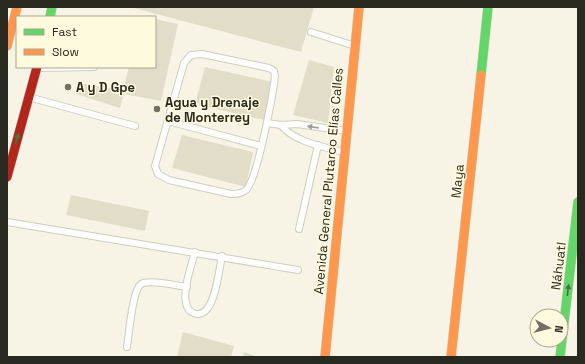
<svg xmlns="http://www.w3.org/2000/svg" width="585" height="364" font-family="'Space Grotesk',sans-serif">
	<rect width="100%" height="100%" fill="#f7f4e5"/>
	<!-- building -->
	<g fill="#e1ddc9">
		<path d="M130,7H314L301,52Z"/>
		<path d="M155,19L178,24L161,101L124,94L120,108L76,94L78,83L123,90L129,67H155Z"/>
		<path d="M309,60L334,67L328,123L293,115Z"/>
		<path d="M205,67L273,82L264,120L195,104Z"/>
		<path d="M182,135L253,152L246,187L172,168Z"/>
		<path d="M71,195L149,211L145,231L66,215Z"/>
		<path d="M183,332L234,346L231,357H177Z"/>
		<path d="M244,352L258,357H243Z"/>
	</g>
	<g fill="none" stroke-linecap="round" stroke-linejoin="round">
		<!-- lane casing -->
		<g stroke="#cfcec2" stroke-width="8">
			<g id="lane">
				<path d="M311,32L355,46"/>
				<path d="M202,54L269,68L274,71L275,76C273,94 257,181 246,190C241,194 236,194 231,194L169,180L158,174L155,166L184,63L191,55Z"/>
				<path d="M38,68L94,67"/>
				<path d="M32,98L135,126"/>
				<path d="M168,121L261,146"/>
				<path d="M267,123L281,125L297,124L346,131"/>
				<path d="M281,125C294,142 324,147 344,152"/>
				<path d="M7,222L298,270"/>
				<path d="M299,229L318,145"/>
				<path d="M195,252C191,267 183,288 186,303C188,314 200,318 207,309C216,299 219,270 222,256"/>
				<path d="M127,347C129,335 132,291 141,284C149,279 178,286 187,287"/>
			</g>
		</g>
		<!-- fast casing -->
		<g stroke="#cfcec2" stroke-width="10">
			<g id="fast">
				<path d="M50,17L52,7"/>
				<path d="M481,75L488,7"/>
				<path d="M560,357L578,202"/>
			</g>
		</g>
		<!-- slow casing -->
		<g stroke="#cfcec2" stroke-width="10">
			<g id="slow">
				<path d="M7,46L17,7"/>
				<path d="M325,357L359,7"/>
				<path d="M451,357L481,75"/>
			</g>
		</g>
		<!-- jam casing -->
		<g stroke="#cfcec2" stroke-width="10">
			<path id="jam" d="M7,177L37,67"/>
		</g>
		<!-- lane -->
		<use href="#lane" stroke="#fefdfb" stroke-width="6"/>
		<!-- fast -->
		<use href="#fast" stroke="#63d668" stroke-width="9"/>
		<!-- slow -->
		<use href="#slow" stroke="#ff974d" stroke-width="9"/>
		<!-- jam -->
		<use href="#jam" stroke="#b3261e" stroke-width="9"/>
	</g>
	<!-- one-way arrows -->
	<defs><path id="oneway-solid" d="M-6-.8H1V-3.2L6.5 0L1 3.2V.8H-6Z"/></defs>
	<use fill="#9f9e98" href="#oneway-solid" transform="translate(313 127) rotate(-171)"/>
	<g fill="#447740">
		<use href="#oneway-solid" transform="translate(17 139) rotate(-75)"/>
		<use href="#oneway-solid" transform="translate(568 290) rotate(-83)"/>
	</g>
	<!-- markers -->
	<g fill="#727064" stroke="#fefade" stroke-width="1.5">
		<circle cx="68" cy="87" r="4"/>
		<circle cx="157" cy="109" r="4"/>
	</g>
	<g text-anchor="middle" stroke-width="3" stroke-linejoin="round" paint-order="stroke">
		<!-- poi labels -->
		<g font-size="13" font-weight="bold" fill="#2a291f" stroke="#fefade" text-anchor="start">
			<text x="76" y="92">A y D Gpe</text>
			<text x="165" y="107">Agua y Drenaje<tspan x="165" dy="15">de Monterrey</tspan></text>
		</g>
		<!-- street labels -->
		<g font-size="13" fill="#2a291f" stroke="#fefade">
			<text transform="translate(328 181) rotate(-85)" y="5">Avenida General Plutarco Elías Calles</text>
			<text transform="translate(457 181) rotate(-84)" y="5">Maya</text>
			<text transform="translate(558 266) rotate(-83)" y="5">Náhuatl</text>
		</g>
	</g>
	<!-- border -->
	<rect width="585" height="364" fill="none" stroke="#2a291f" stroke-width="16"/>
	<!-- legend -->
	<rect x="16" y="16" width="140" height="52" fill="#fefade" stroke="#a9a692"/>
	<rect x="24" y="29" width="20" height="6" fill="#63d668" stroke="#a9a692"/>
	<text x="52" y="36" font-size="12" fill="#2a291f">Fast</text>
	<rect x="24" y="49" width="20" height="6" fill="#ff974d" stroke="#a9a692"/>
	<text x="52" y="56" font-size="12" fill="#2a291f">Slow</text>
	<!-- north arrow -->
	<g transform="translate(549 328) rotate(97)"><circle r="19" fill="#fefade" stroke="#a9a692"/>
	<path d="M0-3L7 15L0 10L-7 15Z" fill="#727064"/>
	<text y="-6" font-size="11" font-weight="bold" text-anchor="middle" fill="#2a291f">N</text>
	</g>
</svg>
